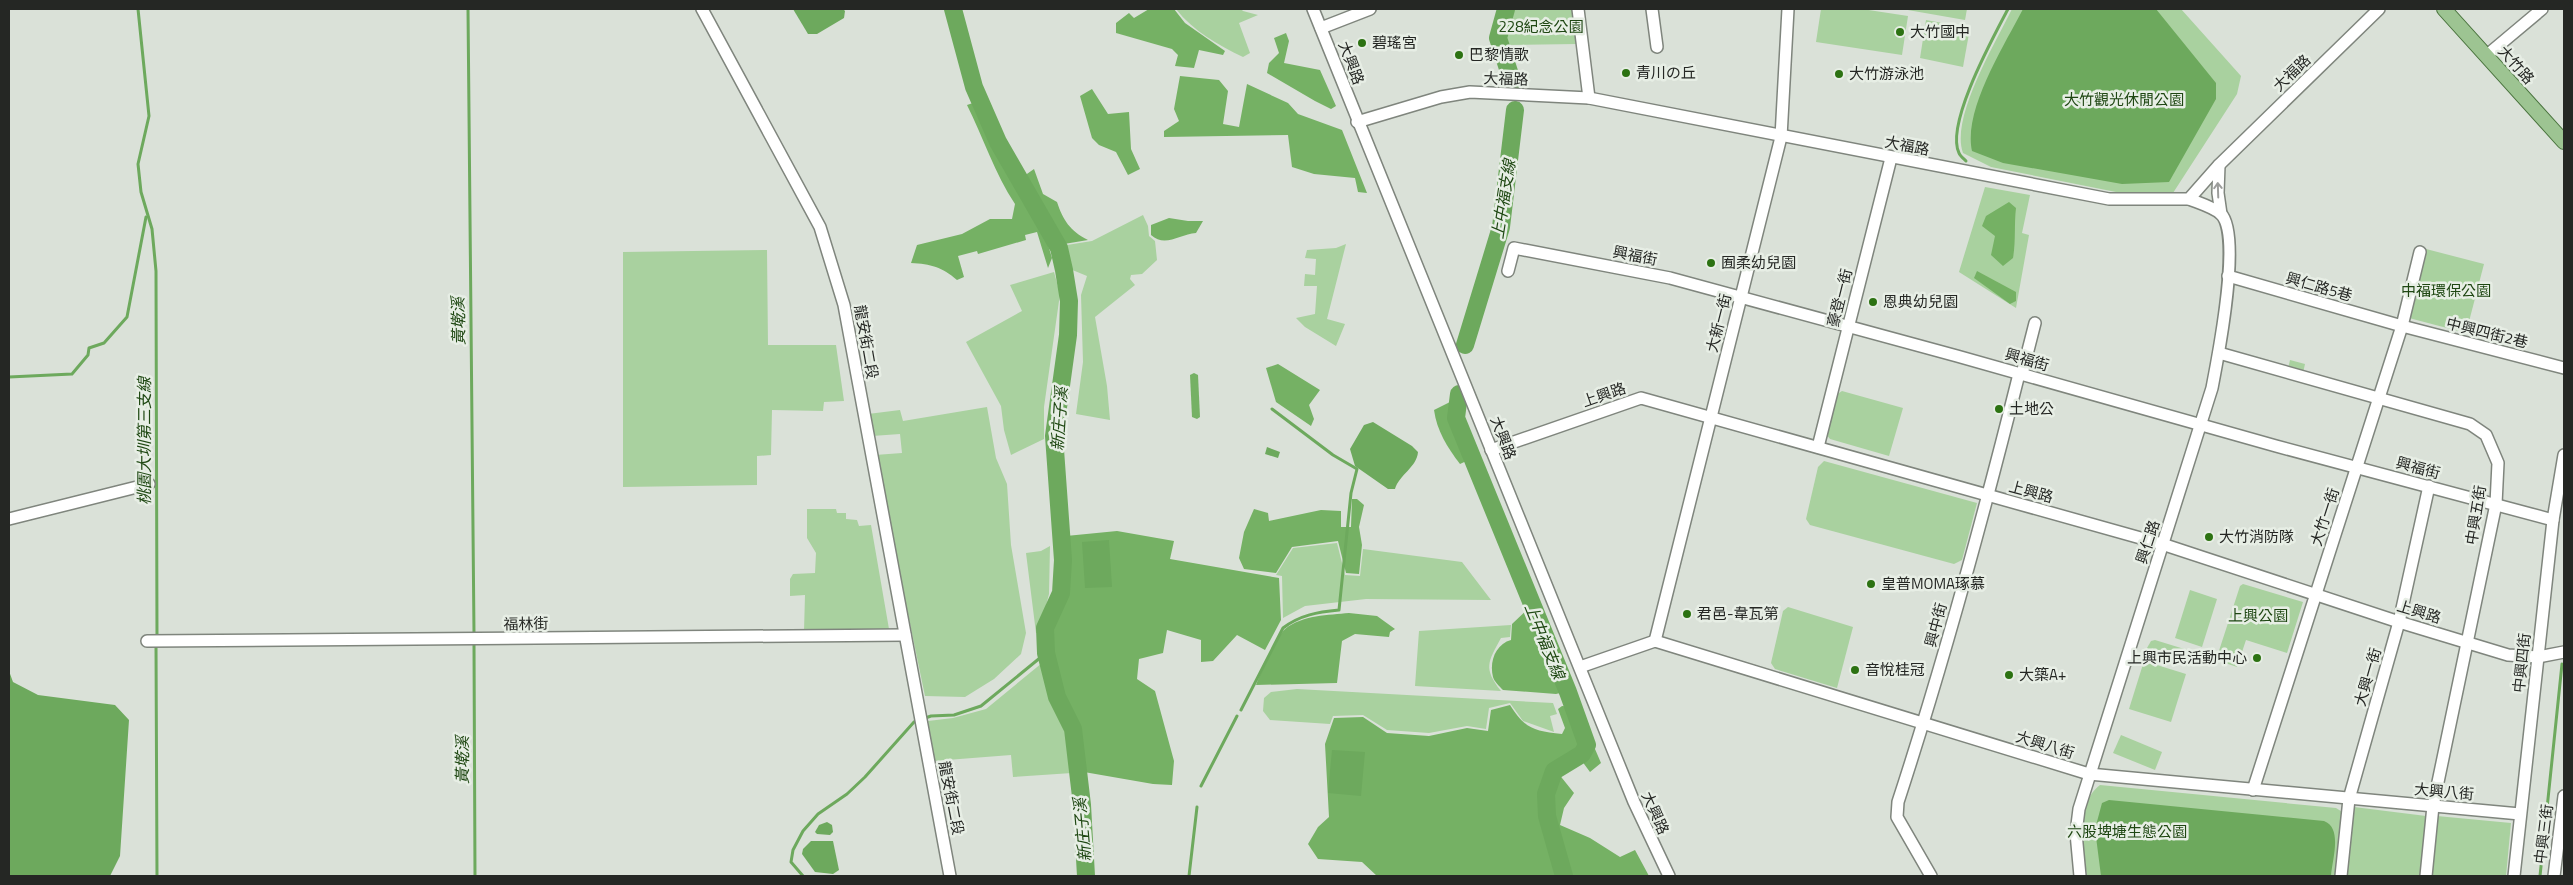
<svg xmlns="http://www.w3.org/2000/svg" width="2573" height="885" font-family="'Titillium Web','Noto Sans TC','Noto Sans JP',sans-serif">
	<rect width="100%" height="100%" fill="#dae1d8"/>
	<!-- green -->
	<g fill="#a9d19f">
		<path d="M1176,9H1241L1243,11L1258,15L1239,23L1250,53L1243,57C1218,45 1193,31 1176,9Z"/>
		<path d="M1514,9H1573L1577,44L1507,45C1504,30 1506,21 1514,9Z"/>
		<path d="M1821,9H1862L1908,16L1902,55L1816,42Z"/>
		<path d="M1902,9H1967L1965,20Z"/>
		<path d="M2012,9H2181L2241,76L2237,94L2173,193H2121L1991,167L1963,153C1950,118 1996,42 2012,9Z"/>
		<path d="M1926,20L1970,28L1963,67L1920,58Z"/>
		<path d="M1985,187L2030,195L2022,233L2029,235L2016,308L1959,272Z"/>
		<path d="M1143,215L1148,226L1149,236L1155,241L1157,260L1142,274L1131,275L1130,279L1135,285L1095,317L1107,386L1110,420L1076,414L1083,362L1081,295L1087,276L1070,269L1067,245L1092,241Z"/>
		<path d="M1346,244L1327,319L1345,324L1336,346L1305,327L1296,318L1315,314L1317,286H1304L1305,274L1315,275L1316,259L1305,258L1307,250L1336,248Z"/>
		<path d="M2426,249L2484,264L2466,333L2409,318Z"/>
		<path d="M767,250L768,345H836L844,401L824,402L823,411L772,410L771,455L757,456V485L623,487V252Z"/>
		<path d="M1054,272L1060,294L1044,407V439L1011,455L1004,430L1001,406L966,342L1022,311L1010,285Z"/>
		<path d="M2290,360L2305,364L2303,373L2288,369Z"/>
		<path d="M1842,391L1903,408L1889,456L1830,439L1826,434L1836,395Z"/>
		<path d="M987,407L996,458L1007,484L1011,545L1026,633L1021,654L994,679L965,697L925,696L875,455L902,453L900,434L872,436L868,414L900,410L903,421Z"/>
		<path d="M1824,461L1977,503L1962,560L1954,564L1810,525L1806,519L1818,467Z"/>
		<path d="M807,509H836L837,513H846V519L857,520L859,526L871,525L889,629L804,631L805,595L790,596V579L793,574L815,573L816,553L807,538Z"/>
		<path d="M1337,543L1345,575L1360,576L1363,549L1462,562L1491,600L1366,599L1305,606L1283,618L1282,576L1276,575L1293,548Z"/>
		<path d="M1050,546L1049,594L1039,633H1036L1026,553L1041,551Z"/>
		<path d="M2243,584L2303,602L2287,653L2246,640L2237,667L2216,660L2240,586Z"/>
		<path d="M2190,590L2217,599L2202,647L2175,638Z"/>
		<path d="M1788,607L1853,627L1837,688L1775,669L1771,663L1783,611Z"/>
		<path d="M1511,625L1510,637L1501,638C1488,662 1483,668 1501,691L1415,686L1419,631Z"/>
		<path d="M2155,640L2194,652L2197,655L2195,664L2187,666L2150,655L2147,648L2151,641Z"/>
		<path d="M2144,661L2186,674L2171,722L2129,709Z"/>
		<path d="M1042,663L1050,700L1068,733L1072,773L1013,777L1011,755L934,761L928,721L953,718L986,709Z"/>
		<path d="M1297,689L1553,703L1557,714L1550,716L1554,732L1523,721L1510,703L1489,708L1486,729L1467,726L1429,733L1387,730L1363,715L1333,716L1330,724L1270,720L1263,711L1264,698L1271,692Z"/>
		<path d="M2121,735L2162,752L2155,770L2113,753Z"/>
		<path d="M2100,785L2336,808L2344,813L2338,876H2087C2084,849 2074,805 2100,785Z"/>
		<path d="M2354,807L2426,816L2420,876H2347Z"/>
		<path d="M2437,816L2511,823L2506,876H2431Z"/>
	</g>
	<!-- forest -->
	<g fill="#75b164">
		<path d="M1149,9H1174L1185,23L1225,51L1223,55L1199,50L1194,68L1175,66L1178,55L1172,49L1116,33V23L1129,13L1134,18Z"/>
		<path d="M1286,33L1289,41L1284,63L1320,70L1336,106L1331,109L1315,101L1267,73L1269,63L1279,53L1274,38Z"/>
		<path d="M1180,76L1219,80L1228,91L1223,124L1239,127L1247,84L1288,103L1298,114L1342,130L1367,193L1358,192L1355,178L1314,174L1292,167L1288,135L1164,137V131L1179,121L1174,109Z"/>
		<path d="M1092,89L1108,114L1129,112L1131,149L1140,169L1128,175L1116,152L1099,145L1092,138L1080,96Z"/>
		<path d="M973,103L1005,168L1043,228L1052,258L1048,268L1037,232L1025,235L1026,240L978,254L977,251L958,256L964,277L957,280C942,267 931,264 911,263L917,245L962,234L990,219H1012L1015,204C995,174 983,137 967,105Z"/>
		<path d="M1034,169L1043,194L1057,202C1063,220 1070,231 1088,240L1064,244L1024,176Z"/>
		<path d="M2009,202L2016,208C2014,225 2016,241 2013,258L2003,266L1991,255L1995,236L1982,226L1986,216Z"/>
		<path d="M1169,218L1188,221H1203L1196,233C1180,234 1165,248 1151,235V225Z"/>
		<path d="M1977,271L2016,292V301L2010,304L1974,278Z"/>
		<path d="M1278,364L1320,390L1309,405L1314,419L1311,426L1276,402L1266,368Z"/>
		<path d="M1194,373L1198,375L1200,417L1197,419L1192,417L1190,375Z"/>
		<path d="M1454,400L1475,457L1460,464C1447,447 1437,431 1434,410Z"/>
		<path d="M1352,499H1357L1364,505L1359,527L1362,545L1359,574L1346,573L1338,541L1292,547L1276,573L1244,569L1239,558L1244,532L1254,509L1268,513L1269,521L1321,510L1341,511V527H1351Z"/>
		<path d="M1117,531L1174,541L1170,559L1279,578L1281,620L1265,650L1237,635L1213,661L1201,662V640L1167,630L1163,653L1139,659L1137,679L1155,691L1174,761L1172,785L1153,784L1084,772L1080,728L1062,693L1053,652V631L1067,591L1069,555L1066,536Z"/>
		<path d="M1529,608L1564,692L1556,694L1503,690C1499,686 1494,681 1493,677C1489,661 1496,644 1511,640L1512,624Z"/>
		<path d="M1349,613L1377,616L1395,629L1390,632L1389,637L1355,634L1342,641L1337,683L1256,685C1261,672 1276,638 1285,629C1302,615 1329,615 1349,613Z"/>
		<path d="M1510,705C1525,729 1534,731 1562,734L1565,728L1558,709L1562,706L1577,707L1601,763L1590,772L1576,753L1554,768L1574,793L1564,808L1560,825L1590,838L1620,857L1635,850L1649,876H1377L1362,862L1318,859L1308,844L1318,827L1329,817L1325,744L1334,718L1363,717L1387,733L1429,736L1467,728L1488,731L1491,710Z"/>
	</g>
	<!-- water -->
	<g fill="#6da95d">
		<path d="M793,9H843L845,11L844,18L817,34H808Z"/>
		<path d="M2023,9H2156L2216,83V99L2169,182L2122,184L2003,163L1972,151C1963,110 2004,46 2023,9Z"/>
		<path d="M1373,422L1412,446L1418,452C1417,467 1399,475 1395,489H1388L1355,466L1350,449L1364,425Z"/>
		<path d="M1267,447L1280,452L1278,458L1265,454Z"/>
		<path d="M1109,540L1112,587L1085,588L1082,542Z"/>
		<path d="M9,671L13,682L38,695L115,705L129,720L120,856L110,876H9Z"/>
		<path d="M1332,750L1365,752L1361,796L1328,793Z"/>
		<path d="M2109,800L2324,821C2343,828 2332,860 2331,876H2101L2095,829L2102,803Z"/>
		<path d="M827,822L832,825L833,832L830,835L817,834L815,832L819,825Z"/>
		<path d="M811,841H833L839,870L833,874L815,872L802,854L803,849Z"/>
	</g>
	<g fill="none" stroke-linecap="round" stroke-linejoin="round">
		<!-- stream -->
		<g stroke="#6da95d" stroke-width="3">
			<path d="M138,9L149,116L138,164L141,192L152,229L156,271L157,638"/>
			<path d="M468,9L474,633"/>
			<path d="M1966,161C1964,159 1960,156 1959,153C1945,124 1994,36 2008,9"/>
			<path d="M9,377L72,374L88,355L89,348L104,343L127,317L146,217"/>
			<path d="M156,644L157,876"/>
			<path d="M474,645L475,876"/>
			<path d="M1241,710L1283,628C1300,615 1318,612 1339,610L1351,493L1357,469L1333,455L1272,409"/>
			<path d="M1201,786L1237,716"/>
			<path d="M803,876L791,862L793,850L803,831L818,814L847,794L865,777L914,722L931,716L954,715L981,706L1046,653"/>
			<path d="M1189,876L1197,807"/>
			<path d="M2540,876L2562,664"/>
		</g>
		<!-- river -->
		<g stroke="#6da95d" stroke-width="18">
			<path d="M953,9L974,87L998,142L1059,248L1064,270L1069,301L1068,335L1054,436L1063,560L1061,593L1045,628L1046,653L1057,697L1073,729L1082,805L1086,876"/>
			<path d="M1506,9L1498,38L1513,84"/>
			<path d="M1465,345L1501,227L1515,110"/>
			<path d="M1459,394L1456,418L1568,692L1587,745L1582,754L1554,771L1546,794L1547,816L1564,876"/>
		</g>
		<!-- minor casing -->
		<g stroke="#7f857d" stroke-width="14">
			<g id="minor">
				<path d="M702,9L820,227L844,305L950,876"/>
				<path d="M1313,9L1634,802L1669,876"/>
				<path d="M1578,9L1589,98"/>
				<path d="M1652,9L1657,47"/>
				<path d="M1321,28L1370,9"/>
				<path d="M2486,56L2542,9"/>
				<path d="M1357,122L1441,97L1470,92L1589,98L2109,199H2189L2219,165L2379,9"/>
				<path d="M2219,165L2218,193L2221,214"/>
				<path d="M1508,271L1514,248L1670,278L1957,356L2276,446L2553,520"/>
				<path d="M2228,276L2402,326L2564,368"/>
				<path d="M2219,353L2470,424L2486,435L2498,463L2496,504L2433,806L2426,876"/>
				<path d="M2022,374L2035,323"/>
				<path d="M1818,447L1891,158"/>
				<path d="M1491,450L1641,398L2162,544L2399,622L2508,655L2538,657L2564,652"/>
				<path d="M9,519L149,484"/>
				<path d="M147,641L905,635"/>
				<path d="M1655,641L1781,137L1788,9"/>
				<path d="M1580,667L1655,641L2089,774L2520,814"/>
				<path d="M2253,790L2402,326L2420,252"/>
				<path d="M1931,876L1897,817L1898,802C1944,661 1983,518 2019,374"/>
				<path d="M2080,876L2076,833L2079,809L2212,388C2218,357 2242,235 2221,214C2213,207 2199,203 2189,199"/>
				<path d="M2341,876L2349,799L2399,622L2429,486"/>
				<path d="M2514,876L2553,520L2564,455"/>
				<path d="M2554,876L2564,796"/>
			</g>
		</g>
		<!-- major casing -->
		<g stroke="#49733d" stroke-width="16">
			<path id="major" d="M2444,9L2564,142"/>
		</g>
		<!-- minor -->
		<use href="#minor" stroke="#fff" stroke-width="11"/>
		<!-- major -->
		<use href="#major" stroke="#9dc492" stroke-width="14"/>
	</g>
	<!-- one-way arrows -->
	<defs><path id="oneway-shaft" d="M-6 0H5M1.5-3L5.5 0L1.5 3" fill="none" stroke-width="1.6" stroke-linecap="round" stroke-linejoin="round" transform="scale(1.25)"/></defs>
	<use stroke="#9d9e9c" href="#oneway-shaft" transform="translate(2218 190) rotate(-92)"/>
	<!-- markers -->
	<g fill="#2c7212" stroke="#e7eee5" stroke-width="2">
		<circle cx="1900" cy="32" r="5"/>
		<circle cx="1362" cy="43" r="5"/>
		<circle cx="1459" cy="55" r="5"/>
		<circle cx="1626" cy="73" r="5"/>
		<circle cx="1839" cy="74" r="5"/>
		<circle cx="1711" cy="263" r="5"/>
		<circle cx="1873" cy="302" r="5"/>
		<circle cx="1999" cy="409" r="5"/>
		<circle cx="2209" cy="537" r="5"/>
		<circle cx="1871" cy="584" r="5"/>
		<circle cx="1687" cy="614" r="5"/>
		<circle cx="2257" cy="658" r="5"/>
		<circle cx="1855" cy="670" r="5"/>
		<circle cx="2009" cy="675" r="5"/>
	</g>
	<g text-anchor="middle" stroke-width="5" stroke-linejoin="round" paint-order="stroke">
		<!-- park labels -->
		<g font-size="15" fill="#1f4713" stroke="#e7eee5">
			<text x="1541" y="32">228紀念公園</text>
			<text x="2124" y="105">大竹觀光休閒公園</text>
			<text x="2446" y="296">中福環保公園</text>
			<text x="2258" y="621">上興公園</text>
			<text x="2127" y="837">六股埤塘生態公園</text>
		</g>
		<!-- poi labels -->
		<g font-size="15" fill="#252724" stroke="#e7eee5" text-anchor="start">
			<text x="1910" y="37">大竹國中</text>
			<text x="1372" y="48">碧瑤宮</text>
			<text x="1469" y="60">巴黎情歌</text>
			<text x="1636" y="78">青川の丘</text>
			<text x="1849" y="79">大竹游泳池</text>
			<text x="1721" y="268">囿柔幼兒園</text>
			<text x="1883" y="307">恩典幼兒園</text>
			<text x="2009" y="414">土地公</text>
			<text x="2219" y="542">大竹消防隊</text>
			<text x="1881" y="589">皇普MOMA琢慕</text>
			<text x="1697" y="619">君邑-韋瓦第</text>
			<text x="2247" y="663" text-anchor="end">上興市民活動中心</text>
			<text x="1865" y="675">音悅桂冠</text>
			<text x="2019" y="680">大築A+</text>
		</g>
		<!-- street labels -->
		<g font-size="15" fill="#252724" stroke="#e7eee5">
			<text transform="translate(1351 63) rotate(69)" y="5">大興路</text>
			<text transform="translate(2516 65) rotate(48)" y="5">大竹路</text>
			<text transform="translate(2292 73) rotate(-44)" y="5">大福路</text>
			<text transform="translate(1506 79) rotate(2)" y="5">大福路</text>
			<text transform="translate(1907 146) rotate(11)" y="5">大福路</text>
			<text transform="translate(1635 256) rotate(11)" y="5">興福街</text>
			<text transform="translate(2319 287) rotate(16)" y="5">興仁路5巷</text>
			<text transform="translate(1840 298) rotate(-76)" y="5">豪登一街</text>
			<text transform="translate(1719 323) rotate(-76)" y="5">大新一街</text>
			<text transform="translate(2487 333) rotate(14)" y="5">中興四街2巷</text>
			<text transform="translate(866 342) rotate(80)" y="5">龍安街二段</text>
			<text transform="translate(2027 360) rotate(16)" y="5">興福街</text>
			<text transform="translate(1604 395) rotate(-19)" y="5">上興路</text>
			<text transform="translate(1503 438) rotate(69)" y="5">大興路</text>
			<text transform="translate(2418 468) rotate(15)" y="5">興福街</text>
			<text transform="translate(2031 492) rotate(15)" y="5">上興路</text>
			<text transform="translate(2476 515) rotate(-81)" y="5">中興五街</text>
			<text transform="translate(2325 517) rotate(-72)" y="5">大竹一街</text>
			<text transform="translate(2148 542) rotate(-72)" y="5">興仁路</text>
			<text transform="translate(2419 612) rotate(17)" y="5">上興路</text>
			<text transform="translate(526 624) rotate(-1)" y="5">福林街</text>
			<text transform="translate(1936 625) rotate(-75)" y="5">興中街</text>
			<text transform="translate(2522 663) rotate(-84)" y="5">中興四街</text>
			<text transform="translate(2368 677) rotate(-74)" y="5">大興一街</text>
			<text transform="translate(2045 745) rotate(17)" y="5">大興八街</text>
			<text transform="translate(2444 792) rotate(5)" y="5">大興八街</text>
			<text transform="translate(951 798) rotate(79)" y="5">龍安街二段</text>
			<text transform="translate(1655 813) rotate(66)" y="5">大興路</text>
			<text transform="translate(2544 834) rotate(-83)" y="5">中興三街</text>
		</g>
		<!-- water labels -->
		<g font-size="16" font-style="italic" fill="#1f4813" stroke="#e7eee5">
			<text transform="translate(1503 199) rotate(-81)" y="6">上中福支線</text>
			<text transform="translate(458 321) rotate(-91)" y="6">黃墘溪</text>
			<text transform="translate(1059 419) rotate(-86)" y="6">新庄子溪</text>
			<text transform="translate(144 441) rotate(-90)" y="6">桃園大圳第三支線</text>
			<text transform="translate(1545 641) rotate(68)" y="6">上中福支線</text>
			<text transform="translate(462 760) rotate(-90)" y="6">黃墘溪</text>
			<text transform="translate(1082 830) rotate(-95)" y="6">新庄子溪</text>
		</g>
	</g>
	<!-- border -->
	<rect width="2573" height="885" fill="none" stroke="#252724" stroke-width="20"/>
</svg>
